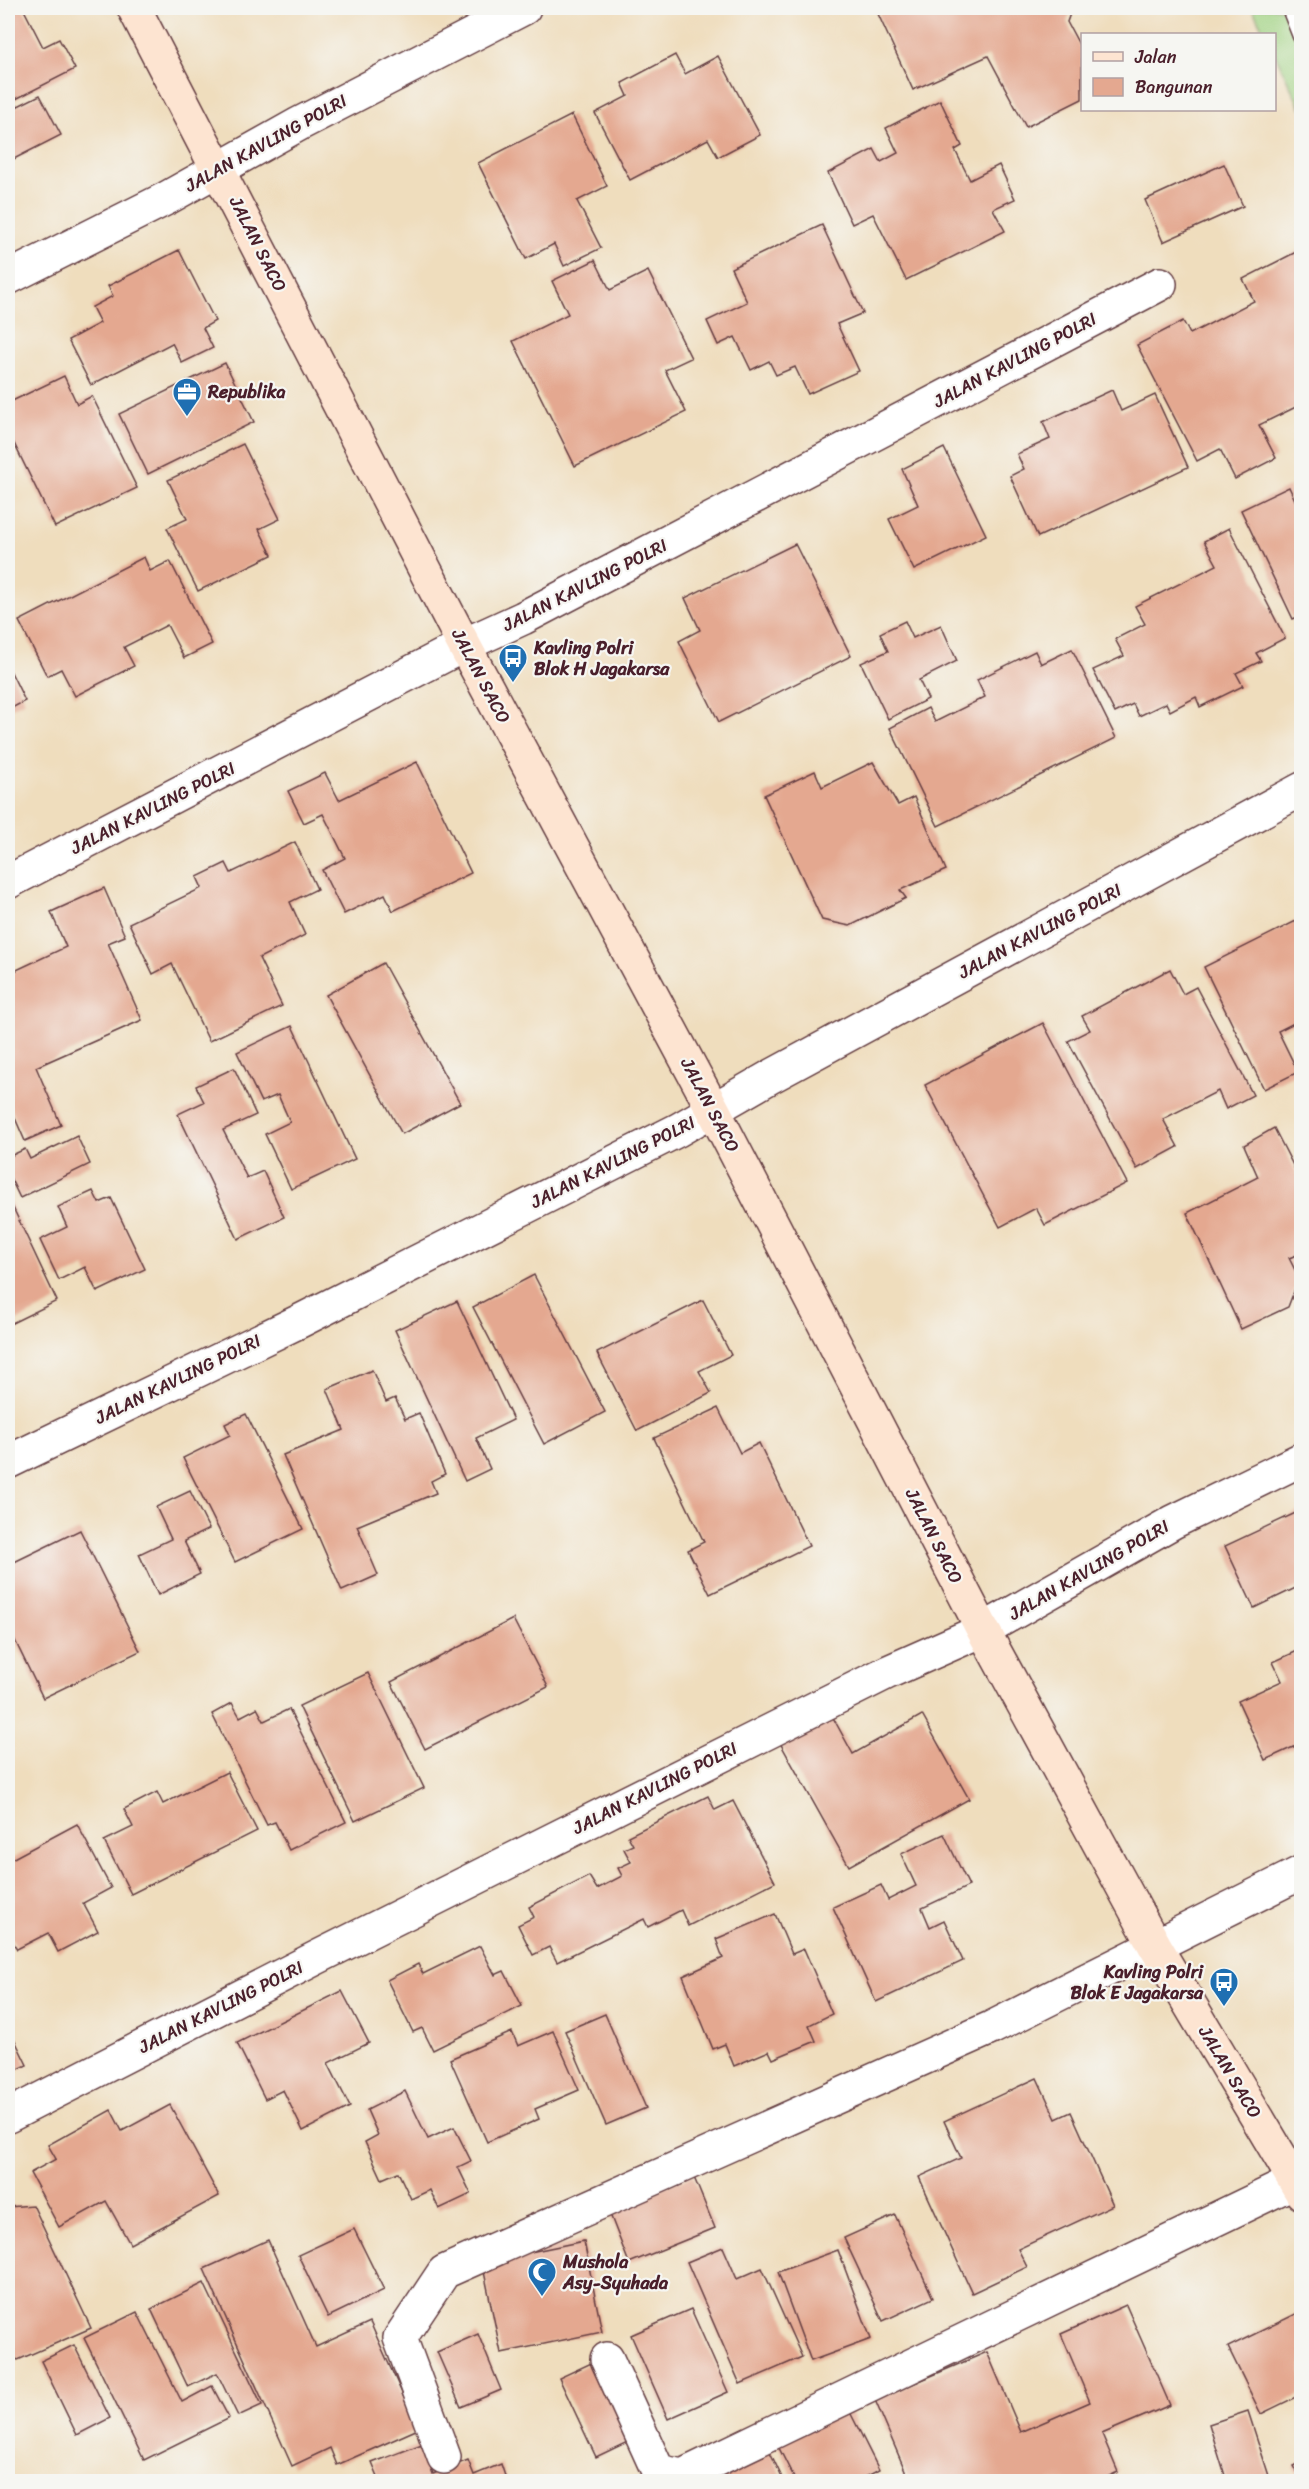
<svg xmlns="http://www.w3.org/2000/svg" width="1309" height="2489" font-family="Sriracha,sans-serif">
	<rect width="100%" height="100%" fill="#f6f6f2"/>
	<filter id="ink" filterUnits="userSpaceOnUse"><feTurbulence type="fractalNoise" baseFrequency=".0167" numOctaves="2"/><feDisplacementMap in="SourceGraphic" scale="12" xChannelSelector="R" yChannelSelector="G"/><feConvolveMatrix kernelMatrix="1 2 1 2 8 2 1 2 1" color-interpolation-filters="sRGB"/></filter>
	<filter id="wash" filterUnits="userSpaceOnUse"><feTurbulence type="fractalNoise" baseFrequency=".008" numOctaves="4" result="noise"/><feDisplacementMap in="SourceGraphic" scale="24" xChannelSelector="R" yChannelSelector="G"/><feGaussianBlur stdDeviation="1.35" result="paint"/><feColorMatrix in="noise" values="0 0 0 0 0 0 0 0 0 0 0 0 0 0 0 0 0 1.4 0 .05"/><feComposite in="paint" operator="in"/></filter>
	<g filter="url(#wash)">
		<rect width="100%" height="100%" fill="#efddbd"/>
		<!-- green -->
		<path fill="#9fd180" stroke="#747856" stroke-width="1.5" d="M1252,8H1301V109L1275,54L1274,34H1265Z"/>
		<g id="blocks">
			<!-- building -->
			<g fill="#e4a890">
				<path d="M8,8H23L43,47L59,39L75,69L8,103Z"/>
				<path d="M892,8H1072L1067,22L1082,50V99L1026,127L988,56L913,90L878,14Z"/>
				<path d="M675,55L685,74L718,56L760,135L718,157L708,139L630,180L595,113L628,96L622,83Z"/>
				<path d="M40,95L61,135L8,162V111Z"/>
				<path d="M940,100L962,146L955,150L970,180L999,165L1015,199L993,209L1005,231L906,280L873,214L852,224L828,173L874,149L881,162L898,153L886,128Z"/>
				<path d="M572,115L607,186L577,201L601,248L564,266L554,244L526,259L478,163Z"/>
				<path d="M1224,164L1243,206L1163,242L1145,200Z"/>
				<path d="M822,225L863,313L837,324L859,371L808,394L795,367L776,375L769,361L751,370L735,337L718,345L707,321L747,302L731,268Z"/>
				<path d="M1302,249V404L1259,425L1276,458L1235,479L1220,449L1197,461L1137,345L1183,321L1190,334L1254,301L1243,279Z"/>
				<path d="M179,250L215,321L203,328L213,348L182,363L172,343L91,385L68,340L100,323L92,307L113,296L108,286Z"/>
				<path d="M595,260L610,290L648,271L691,358L665,370L686,412L575,466L513,341L568,314L552,281Z"/>
				<path d="M225,363L254,422L148,474L119,414Z"/>
				<path d="M64,376L77,404L92,396L137,488L55,527L8,431V403Z"/>
				<path d="M1112,390L1121,411L1155,395L1188,467L1038,537L1010,476L1024,469L1017,454L1050,439L1043,422Z"/>
				<path d="M243,444L280,519L259,529L272,555L198,591L167,528L187,519L168,480Z"/>
				<path d="M944,448L986,535L914,570L889,519L918,505L902,469Z"/>
				<path d="M1289,487L1302,515V615L1293,619L1241,510Z"/>
				<path d="M1229,528L1285,638L1256,653L1261,661L1236,673L1243,686L1200,707L1196,697L1170,711L1166,703L1139,716L1133,704L1115,713L1093,670L1124,656L1115,639L1145,624L1135,606L1217,565L1204,541Z"/>
				<path d="M795,544L851,656L719,722L679,641L700,630L685,598Z"/>
				<path d="M144,557L150,571L170,561L212,644L184,658L167,625L124,647L134,666L75,696L61,669L47,676L19,621Z"/>
				<path d="M905,621L913,638L941,625L957,661L919,680L928,699L888,719L861,663L888,651L880,633Z"/>
				<path d="M1072,649L1116,738L938,826L890,728L928,708L935,722L985,697L977,680L1035,651L1041,664Z"/>
				<path d="M8,666L25,701L8,710Z"/>
				<path d="M417,762L471,873L393,911L385,894L344,914L322,870L345,858L323,814L304,823L288,791L325,773L339,800Z"/>
				<path d="M873,762L898,805L914,797L946,870L900,890L906,898L850,926L822,920L764,795L815,771L822,787Z"/>
				<path d="M295,842L317,889L290,902L305,935L259,958L282,1006L209,1041L172,964L153,974L129,923L202,888L197,877L226,863L231,873Z"/>
				<path d="M104,888L125,936L108,943L142,1020L36,1067L61,1125L25,1141L8,1102V1079L12,1077L8,1066V974L66,947L51,912Z"/>
				<path d="M1302,918V1019L1278,1031L1298,1072L1264,1089L1204,967Z"/>
				<path d="M383,963L460,1103L402,1134L326,995Z"/>
				<path d="M1170,969L1183,994L1196,987L1253,1095L1226,1109L1218,1091L1163,1119L1178,1147L1137,1169L1068,1041L1090,1030L1082,1016Z"/>
				<path d="M1043,1023L1127,1183L1045,1225L1036,1208L1000,1227L925,1085Z"/>
				<path d="M292,1026L355,1159L291,1189L265,1134L290,1122L278,1095L261,1102L237,1052Z"/>
				<path d="M234,1068L256,1115L223,1130L247,1178L263,1171L284,1217L238,1239L178,1114L204,1102L196,1086Z"/>
				<path d="M1274,1128L1302,1183V1253L1289,1258L1299,1278L1288,1307L1241,1329L1187,1213L1258,1177L1244,1145Z"/>
				<path d="M77,1136L90,1164L20,1198L8,1173V1157L25,1149L30,1159Z"/>
				<path d="M93,1191L99,1203L111,1198L145,1269L97,1292L85,1267L59,1280L40,1240L67,1227L58,1207Z"/>
				<path d="M8,1197L57,1301L8,1325Z"/>
				<path d="M534,1275L605,1412L544,1444L473,1307Z"/>
				<path d="M703,1300L731,1355L699,1371L711,1393L637,1431L597,1353Z"/>
				<path d="M457,1301L513,1420L476,1438L490,1469L465,1481L395,1330Z"/>
				<path d="M372,1370L386,1402L395,1398L405,1419L419,1413L445,1474L431,1481L436,1493L357,1526L378,1575L342,1591L283,1455L344,1430L327,1389Z"/>
				<path d="M718,1408L740,1453L759,1443L809,1546L710,1594L688,1550L704,1542L654,1438Z"/>
				<path d="M246,1414L303,1529L235,1562L183,1458L230,1435L225,1424Z"/>
				<path d="M190,1491L209,1529L184,1541L200,1574L158,1595L139,1554L171,1539L156,1507Z"/>
				<path d="M1302,1510V1585L1254,1608L1225,1546Z"/>
				<path d="M80,1530L140,1651L43,1698L8,1626V1565Z"/>
				<path d="M513,1619L548,1687L425,1749L391,1682Z"/>
				<path d="M1302,1649V1743L1265,1760L1238,1701L1282,1681L1273,1662Z"/>
				<path d="M368,1673L424,1788L355,1821L299,1706Z"/>
				<path d="M232,1703L240,1717L257,1708L264,1721L289,1709L346,1822L289,1850L275,1822L267,1825L212,1714Z"/>
				<path d="M825,1703L853,1754L922,1715L969,1799L849,1866L774,1732Z"/>
				<path d="M227,1772L257,1831L131,1894L104,1841L133,1827L124,1809L157,1792L163,1804Z"/>
				<path d="M708,1796L715,1810L733,1801L775,1882L688,1926L681,1910L648,1927L644,1919L557,1962L549,1947L533,1955L518,1925L534,1917L529,1907L589,1876L597,1889L622,1876L618,1868L631,1862L624,1849L633,1845L628,1836Z"/>
				<path d="M77,1824L111,1888L83,1903L98,1931L58,1952L48,1933L17,1949L8,1934V1861Z"/>
				<path d="M944,1834L969,1886L922,1908L930,1927L944,1920L963,1961L876,2002L833,1907L881,1885L888,1900L916,1886L901,1854Z"/>
				<path d="M775,1914L792,1954L804,1949L832,2014L809,2025L816,2041L773,2059L769,2051L734,2066L725,2044L713,2049L683,1976L723,1958L716,1939Z"/>
				<path d="M480,1946L495,1975L504,1971L522,2006L433,2050L422,2028L413,2032L387,1980L418,1964L423,1974Z"/>
				<path d="M342,1991L369,2043L328,2063L350,2107L303,2131L283,2090L265,2099L237,2043Z"/>
				<path d="M605,2014L646,2108L606,2125L565,2031Z"/>
				<path d="M8,2026L27,2065L8,2074Z"/>
				<path d="M553,2031L579,2090L535,2109L539,2119L487,2142L450,2059L512,2032L518,2046Z"/>
				<path d="M1037,2078L1056,2119L1071,2112L1113,2205L1018,2249L1027,2267L972,2293L919,2177L961,2158L944,2121Z"/>
				<path d="M405,2091L428,2139L454,2127L471,2161L458,2167L471,2194L439,2209L430,2190L411,2199L398,2172L382,2179L365,2142L378,2135L367,2110Z"/>
				<path d="M170,2105L219,2196L130,2244L106,2201L59,2227L30,2173L56,2159L48,2145L111,2110L122,2131Z"/>
				<path d="M693,2175L715,2228L629,2263L608,2209Z"/>
				<path d="M33,2205L91,2328L18,2360L8,2355V2207Z"/>
				<path d="M895,2215L933,2298L883,2321L844,2238Z"/>
				<path d="M354,2229L384,2290L328,2317L298,2255Z"/>
				<path d="M268,2240L316,2347L370,2322L418,2429L337,2465L330,2448L292,2466L204,2269Z"/>
				<path d="M584,2241L602,2332L501,2353L482,2262Z"/>
				<path d="M723,2247L737,2279L762,2268L802,2357L740,2384L687,2262Z"/>
				<path d="M838,2250L871,2339L811,2361L778,2272Z"/>
				<path d="M204,2283L262,2405L238,2416L217,2373L188,2387L151,2309Z"/>
				<path d="M1126,2305L1170,2405L1102,2434L1118,2472L1096,2482H910L875,2400L987,2352L1021,2432L1090,2402L1061,2334Z"/>
				<path d="M691,2309L728,2392L668,2419L631,2335Z"/>
				<path d="M1302,2311V2394L1261,2414L1228,2347Z"/>
				<path d="M137,2312L182,2402L212,2386L229,2418L144,2460L84,2338Z"/>
				<path d="M478,2334L501,2390L461,2407L437,2352Z"/>
				<path d="M74,2345L110,2418L77,2435L41,2361Z"/>
				<path d="M600,2359L636,2438L596,2457L559,2378Z"/>
				<path d="M846,2404L879,2470L856,2482H796L775,2440Z"/>
				<path d="M1248,2411L1271,2482H1227L1209,2424Z"/>
				<path d="M765,2441L784,2482H714L708,2468Z"/>
				<path d="M422,2444L433,2474L468,2460L474,2475L501,2464L507,2482H380L372,2463Z"/>
				<path d="M1302,2462V2480L1294,2466Z"/>
			</g>
		</g>
	</g>
	<g filter="url(#ink)">
		<use href="#blocks" fill-opacity="0" stroke="#633c41" stroke-width="1.5"/>
		<g fill="none" stroke-linecap="round" stroke-linejoin="round">
			<!-- lane casing -->
			<g stroke="#633c41" stroke-width="21">
				<path id="lane" d="M1291,8L1302,36"/>
			</g>
			<!-- street casing -->
			<g stroke="#633c41" stroke-width="36">
				<g id="street">
					<path d="M8,278L167,198L299,124L524,8"/>
					<path d="M8,882L464,645L523,618L1160,284"/>
					<path d="M8,1462L300,1321L678,1130L770,1077L1302,789"/>
					<path d="M8,2116L316,1958L888,1672L983,1630L1173,1522L1302,1459"/>
					<path d="M607,2359L658,2471L682,2476L1295,2181"/>
					<path d="M444,2457L400,2338L444,2272L991,2028L1302,1872"/>
				</g>
			</g>
			<!-- secondary casing -->
			<g stroke="#633c41" stroke-width="36">
				<path id="secondary" d="M134,8L464,645L714,1111L983,1630L1155,1946L1302,2193"/>
			</g>
			<!-- lane -->
			<use href="#lane" stroke="#fff" stroke-width="18"/>
			<!-- street -->
			<use href="#street" stroke="#fff" stroke-width="33"/>
			<!-- secondary -->
			<use href="#secondary" stroke="#fde4d1" stroke-width="33"/>
		</g>
	</g>
	<!-- icons -->
	<defs>
		<g id="office-pin" transform="scale(1.5)"><path d="M0 17L-7.5 6A9.5 9.5 0 1 1 7.5 6Z" fill="#1f6fb2" stroke="#f6f6f2"/><path d="M-6-3h4V-5.5h4V-3h4V5H-6ZM-1-4.5V-3h2v-1.5ZM-6 0V1H6V0Z" fill="#fff"/></g>
		<g id="bus-pin" transform="scale(1.5)"><path d="M0 17L-7.5 6A9.5 9.5 0 1 1 7.5 6Z" fill="#1f6fb2" stroke="#f6f6f2"/><path d="M-5-6H5V4H4V6H2V4H-2V6H-4V4H-5ZM-3.5-4V0h7V-4ZM-3.5 1.2v1.5H-2V1.2ZM2 1.2v1.5H3.5V1.2Z" fill="#fff"/></g>
		<g id="mosque-pin" transform="scale(1.5)"><path d="M0 17L-7.5 6A9.5 9.5 0 1 1 7.5 6Z" fill="#1f6fb2" stroke="#f6f6f2"/><path d="M3.5-4.9A6 6 0 1 0 3.5 4.9A5 5 0 1 1 3.5-4.9Z" fill="#fff"/></g>
	</defs>
	<g fill-rule="evenodd">
		<use href="#office-pin" x="187" y="392"/>
		<use href="#bus-pin" x="513" y="658"/>
		<use href="#bus-pin" x="1224" y="1982"/>
		<use href="#mosque-pin" x="542" y="2272"/>
	</g>
	<g text-anchor="middle" stroke-width="4.5" stroke-linejoin="round" paint-order="stroke">
		<!-- street labels -->
		<g font-size="18" fill="#4a1f2b" stroke="#f6f6f2">
			<text transform="translate(266 143) rotate(-29)" y="6">JALAN KAVLING POLRI</text>
			<text transform="translate(258 244) rotate(63)" y="6">JALAN SACO</text>
			<text transform="translate(1015 360) rotate(-28)" y="6">JALAN KAVLING POLRI</text>
			<text transform="translate(585 585) rotate(-27)" y="6">JALAN KAVLING POLRI</text>
			<text transform="translate(481 676) rotate(62)" y="6">JALAN SACO</text>
			<text transform="translate(153 808) rotate(-27)" y="6">JALAN KAVLING POLRI</text>
			<text transform="translate(1040 931) rotate(-28)" y="6">JALAN KAVLING POLRI</text>
			<text transform="translate(710 1105) rotate(62)" y="6">JALAN SACO</text>
			<text transform="translate(613 1162) rotate(-27)" y="6">JALAN KAVLING POLRI</text>
			<text transform="translate(178 1379) rotate(-26)" y="6">JALAN KAVLING POLRI</text>
			<text transform="translate(934 1536) rotate(63)" y="6">JALAN SACO</text>
			<text transform="translate(1089 1570) rotate(-30)" y="6">JALAN KAVLING POLRI</text>
			<text transform="translate(655 1788) rotate(-27)" y="6">JALAN KAVLING POLRI</text>
			<text transform="translate(221 2007) rotate(-27)" y="6">JALAN KAVLING POLRI</text>
			<text transform="translate(1230 2072) rotate(59)" y="6">JALAN SACO</text>
		</g>
		<!-- poi labels -->
		<g font-size="18" font-weight="bold" fill="#4a1f2b" stroke="#f6f6f2" text-anchor="start">
			<text x="208" y="398">Republika</text>
			<text x="534" y="654">Kavling Polri<tspan x="534" dy="21">Blok H Jagakarsa</tspan></text>
			<text x="1203" y="1978" text-anchor="end">Kavling Polri<tspan x="1203" dy="21">Blok E Jagakarsa</tspan></text>
			<text x="563" y="2268">Mushola<tspan x="563" dy="21">Asy-Syuhada</tspan></text>
		</g>
	</g>
	<!-- margin -->
	<rect width="1309" height="2489" fill="none" stroke="#f6f6f2" stroke-width="30"/>
	<!-- legend -->
	<rect x="1081" y="33" width="195" height="78" fill="#f6f6f2" stroke="#b1a0a2" stroke-width="1.5"/>
	<rect x="1093" y="52" width="30" height="9" fill="#fde4d1" stroke="#b1a0a2" stroke-width="1.5"/>
	<text x="1135" y="63" font-size="18" fill="#4a1f2b">Jalan</text>
	<rect x="1093" y="78" width="30" height="18" fill="#e4a890" stroke="#b1a0a2" stroke-width="1.5"/>
	<text x="1135" y="93" font-size="18" fill="#4a1f2b">Bangunan</text>
</svg>
